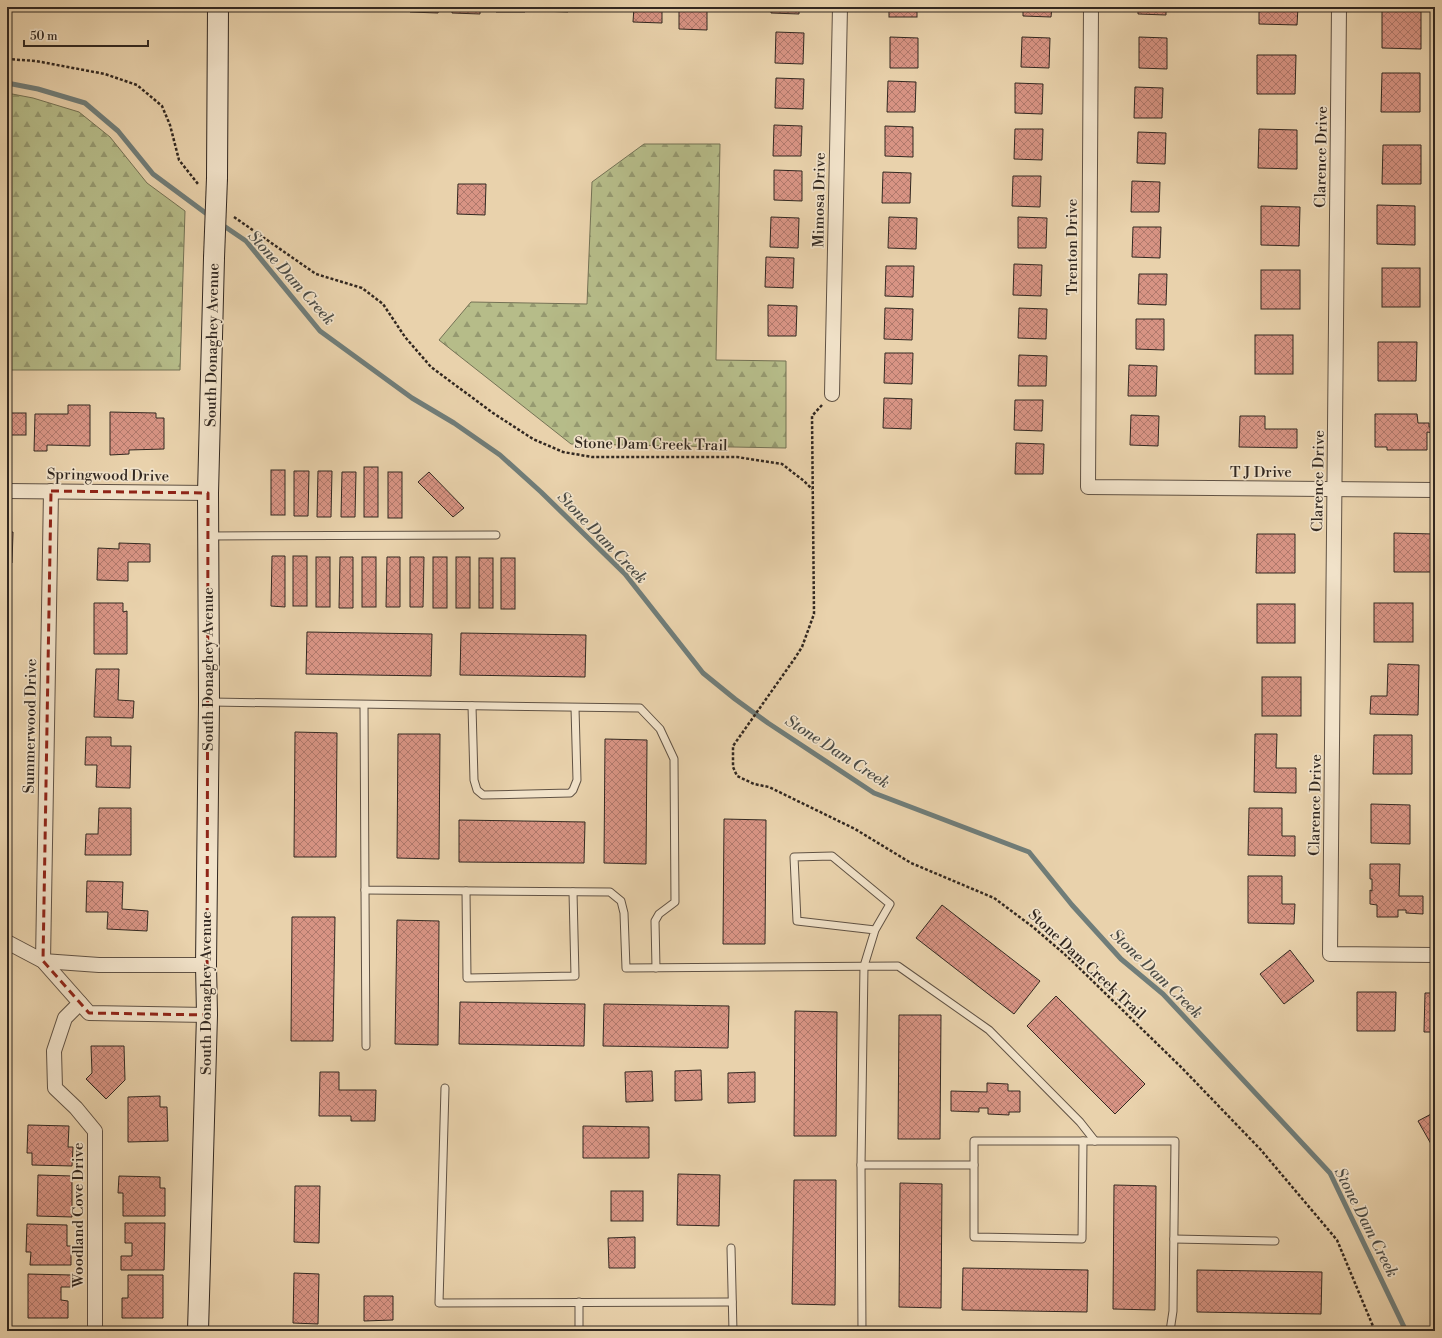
<svg xmlns="http://www.w3.org/2000/svg" width="1442" height="1338" font-family="'Libre Bodoni',serif">
	<defs>
		<pattern id="forest-firs" width="22" height="20" patternUnits="userSpaceOnUse"><rect width="22" height="20" fill="#b6bc89"/><path d="M5 1l3.5 6h-7zM16 11l3.5 6h-7z" fill="#959970"/></pattern>
		<pattern id="building-cross-hatch" width="8" height="8" patternUnits="userSpaceOnUse"><rect width="8" height="8" fill="#d89484"/><path d="M0 0l8 8M0 8l8-8" fill="none" stroke="#b0796c"/></pattern>
	</defs>
	<rect width="100%" height="100%" fill="#e9d2ac"/>
	<filter id="stains"><feTurbulence type="fractalNoise" baseFrequency=".005" numOctaves="4"/><feColorMatrix values="0 0 0 0 .2 0 0 0 0 .09 0 0 0 0 .02 0 0 0 .5 -.17"/></filter>
	<radialGradient id="worn" r=".72"><stop offset=".6" stop-color="#630" stop-opacity="0"/><stop offset="1" stop-color="#630" stop-opacity=".3"/></radialGradient>
	<!-- forest -->
	<g fill="url(#forest-firs)" stroke="#747255">
		<path d="M7,93L33,98L79,112L110,137L147,183L185,211L180,370H7Z"/>
		<path d="M644,144H720L716,360L786,361V448L571,444L439,340L471,302L587,304L592,182Z"/>
	</g>
	<g fill="none" stroke-linecap="round" stroke-linejoin="round">
		<!-- stream -->
		<g stroke="#707d79" stroke-width="5">
			<path d="M7,83L38,89L85,103L118,131L153,174L211,217"/>
			<path d="M221,224L246,241L320,331L412,398L454,423L500,455L541,492L625,574L703,673L735,699L768,723L874,793L1029,852L1072,905L1121,959L1163,994L1330,1173L1406,1331"/>
		</g>
	</g>
	<!-- building -->
	<g fill="url(#building-cross-hatch)" stroke="#322821">
		<path d="M411,7H439L438,13L410,12Z"/>
		<path d="M452,7H480V14L452,13Z"/>
		<path d="M497,7H525V12H496Z"/>
		<path d="M540,7H568V12L540,11Z"/>
		<path d="M594,7H622V11L594,10Z"/>
		<path d="M634,7H662V23L633,22Z"/>
		<path d="M679,7H707V30L679,29Z"/>
		<path d="M771,7H799V14L771,13Z"/>
		<rect x="889" y="7" width="28" height="10"/>
		<path d="M1023,7H1052L1051,17L1023,16Z"/>
		<path d="M1138,7H1166V15L1138,14Z"/>
		<path d="M1259,7H1298L1297,25L1259,24Z"/>
		<path d="M1382,10H1421V49L1382,48Z"/>
		<path d="M776,32L804,33L803,64L775,63Z"/>
		<path d="M890,37L918,38V68H890Z"/>
		<path d="M1022,37L1050,38L1049,68L1021,67Z"/>
		<path d="M1139,37L1167,38V69L1139,68Z"/>
		<path d="M1257,55H1296L1295,94H1257Z"/>
		<path d="M1382,73H1420V112H1381Z"/>
		<path d="M776,78L804,79L803,109L775,108Z"/>
		<path d="M888,81L916,82L915,112H887Z"/>
		<path d="M1015,83L1043,84L1042,114L1015,113Z"/>
		<path d="M1135,87L1163,88L1162,118H1134Z"/>
		<path d="M774,125L802,126L801,156H773Z"/>
		<path d="M885,126L913,127V157L885,156Z"/>
		<path d="M1015,129H1043L1042,160L1014,159Z"/>
		<path d="M1259,129L1297,130V169L1258,168Z"/>
		<path d="M1138,132L1166,133L1165,164L1137,163Z"/>
		<path d="M1383,145H1421V184H1382Z"/>
		<path d="M774,170L802,171V201L774,200Z"/>
		<path d="M883,172L911,173L910,203H882Z"/>
		<path d="M1013,176H1041L1040,207L1012,206Z"/>
		<path d="M1132,181L1160,182L1159,212H1131Z"/>
		<path d="M458,184H486L485,215L457,214Z"/>
		<path d="M1377,205L1415,206V245L1377,244Z"/>
		<path d="M1261,206L1300,207L1299,246L1261,245Z"/>
		<path d="M771,217L799,218L798,248L770,247Z"/>
		<path d="M889,217L917,218L916,249L888,248Z"/>
		<path d="M1018,217L1047,218L1046,248H1018Z"/>
		<path d="M1133,227H1161L1160,258L1132,257Z"/>
		<path d="M766,257L794,258L793,288L765,287Z"/>
		<path d="M1014,264L1042,265L1041,296L1013,295Z"/>
		<path d="M886,266H914L913,297L885,296Z"/>
		<rect x="1382" y="268" width="38" height="39"/>
		<rect x="1261" y="270" width="39" height="39"/>
		<path d="M1139,274H1167L1166,305L1138,304Z"/>
		<path d="M768,305L797,306L796,336H768Z"/>
		<path d="M885,308L913,309L912,340L884,339Z"/>
		<path d="M1019,308L1047,309L1046,339L1018,338Z"/>
		<path d="M1136,319H1164V350L1136,349Z"/>
		<rect x="1255" y="335" width="38" height="39"/>
		<path d="M1378,342H1417L1416,381H1378Z"/>
		<path d="M885,353H913L912,384L884,383Z"/>
		<path d="M1019,355L1047,356L1046,386H1018Z"/>
		<path d="M1129,365L1157,366L1156,396H1128Z"/>
		<path d="M884,398L912,399L911,429L883,428Z"/>
		<path d="M1015,400H1043L1042,431L1014,430Z"/>
		<path d="M68,405H90V446L47,445V451H34L35,414H68Z"/>
		<path d="M110,412L156,413V418H164V449L129,450V454L110,455Z"/>
		<rect x="7" y="413" width="19" height="22"/>
		<path d="M1375,414H1417L1418,423H1429V427H1433V416H1435V444L1433,443L1434,433L1427,432V450H1387V447H1375Z"/>
		<path d="M1131,415L1159,416L1158,446L1130,445Z"/>
		<path d="M1240,416H1265V429H1297V448L1239,447Z"/>
		<path d="M1016,443L1044,444L1043,474H1015Z"/>
		<rect x="364" y="467" width="14" height="50"/>
		<rect x="271" y="470" width="14" height="45"/>
		<path d="M294,471H309L308,516H294Z"/>
		<path d="M318,471H332L331,517H317Z"/>
		<path d="M342,472H356L355,517H341Z"/>
		<rect x="388" y="472" width="14" height="46"/>
		<path d="M429,472L464,508L453,517L418,482Z"/>
		<path d="M7,532H13L12,563H7Z"/>
		<path d="M1394,533L1433,534L1432,572H1394Z"/>
		<path d="M1257,534H1295V573H1256Z"/>
		<path d="M119,543L150,544V562H128V581L97,580L98,548L119,549Z"/>
		<path d="M272,556H285V607L271,606Z"/>
		<rect x="293" y="556" width="14" height="50"/>
		<rect x="316" y="557" width="14" height="50"/>
		<path d="M340,557H353V608H339Z"/>
		<rect x="362" y="557" width="14" height="50"/>
		<path d="M387,557H400V607H386Z"/>
		<path d="M410,557H424L423,607H410Z"/>
		<rect x="433" y="557" width="14" height="51"/>
		<rect x="456" y="557" width="14" height="51"/>
		<rect x="479" y="558" width="14" height="50"/>
		<rect x="501" y="558" width="14" height="51"/>
		<path d="M94,603H123V612L127,611V654H94Z"/>
		<rect x="1374" y="603" width="39" height="39"/>
		<rect x="1257" y="604" width="38" height="39"/>
		<path d="M7,629H11L10,648H7Z"/>
		<path d="M307,632L432,634L431,676L306,674Z"/>
		<path d="M461,633L586,635L585,677L460,675Z"/>
		<path d="M1388,664L1419,665L1418,715L1370,714L1371,696H1387Z"/>
		<path d="M96,669H119L118,700L134,701L133,718L94,717Z"/>
		<rect x="1262" y="677" width="39" height="39"/>
		<rect x="7" y="698" width="2" height="24"/>
		<path d="M295,732L337,733L336,857H294Z"/>
		<path d="M398,734H440L439,859L397,858Z"/>
		<path d="M1255,734H1277L1276,768H1296V793L1254,792Z"/>
		<path d="M1374,735H1412V774H1373Z"/>
		<rect x="7" y="736" width="3" height="18"/>
		<path d="M86,737H111V746H131L130,788L96,787L97,765H85Z"/>
		<path d="M605,739L647,740L646,864L604,863Z"/>
		<path d="M1371,804L1410,805V844L1371,843Z"/>
		<path d="M99,808H131V855H85L86,834H98Z"/>
		<path d="M1249,808H1282V836H1295V856L1248,855Z"/>
		<path d="M724,819L766,820L765,944H723Z"/>
		<path d="M459,820L585,822L584,863L459,862Z"/>
		<path d="M1370,864H1400L1399,896H1423V914L1406,913V910H1398V917H1377V905L1370,904V890L1372,891V879H1370Z"/>
		<path d="M1248,876H1282V904H1295L1294,924L1248,923Z"/>
		<path d="M87,881L123,882L122,909L148,911L147,931L107,929L108,912H86Z"/>
		<path d="M942,905L1040,981L1014,1014L916,938Z"/>
		<path d="M292,917H335L333,1041H291Z"/>
		<path d="M397,920L439,921L438,1045L395,1044Z"/>
		<path d="M1290,950L1314,981L1284,1004L1260,974Z"/>
		<path d="M1357,992H1396L1395,1031H1357Z"/>
		<path d="M1425,993H1435V1032H1424Z"/>
		<path d="M1056,996L1145,1084L1115,1114L1027,1026Z"/>
		<path d="M460,1002L585,1004L584,1046L459,1044Z"/>
		<path d="M604,1004L729,1006L728,1048L603,1046Z"/>
		<path d="M795,1011L837,1012L836,1136H794Z"/>
		<path d="M899,1015H941L940,1139H898Z"/>
		<path d="M91,1046H124L125,1080L106,1099L86,1079L92,1073Z"/>
		<path d="M701,1070L702,1100L675,1101V1071Z"/>
		<path d="M652,1071L653,1101L626,1102L625,1072Z"/>
		<path d="M320,1072H339V1090H376L375,1121H351V1116H319Z"/>
		<path d="M755,1072V1102L728,1103V1073Z"/>
		<path d="M987,1083L1008,1084V1091H1020V1112H1009V1115L988,1114V1108H979V1112L951,1111V1091L987,1092Z"/>
		<path d="M160,1096V1107H167L168,1141L128,1142V1097Z"/>
		<path d="M1435,1112V1151L1418,1121Z"/>
		<path d="M28,1125L69,1126L68,1147H73L72,1166L32,1165V1153H27Z"/>
		<path d="M583,1126L649,1127V1158H583Z"/>
		<path d="M678,1174L720,1175L719,1226L677,1225Z"/>
		<path d="M38,1175L72,1176V1217L37,1216Z"/>
		<path d="M119,1176L160,1177V1188H165V1216H123V1193H118Z"/>
		<path d="M794,1180H836L835,1305L792,1304Z"/>
		<path d="M900,1183L942,1184L941,1308L899,1307Z"/>
		<path d="M1114,1185L1156,1186L1155,1310L1113,1309Z"/>
		<path d="M295,1186H320L319,1243L294,1242Z"/>
		<rect x="611" y="1191" width="32" height="30"/>
		<path d="M125,1223H165L164,1270H121V1256H132V1243H125Z"/>
		<path d="M27,1224L67,1225V1246H71V1265H30L31,1252H26Z"/>
		<path d="M635,1237V1268H609L608,1238Z"/>
		<path d="M963,1268L1088,1270L1087,1312L962,1310Z"/>
		<path d="M1197,1270L1322,1272L1321,1314L1197,1312Z"/>
		<path d="M294,1273L319,1274L318,1324L293,1323Z"/>
		<path d="M28,1274L71,1275V1287H61V1300L68,1301V1318H28Z"/>
		<path d="M128,1275H163V1318H122V1298H128Z"/>
		<path d="M364,1296H393V1320L364,1321Z"/>
	</g>
	<g fill="none" stroke-linecap="round" stroke-linejoin="round">
		<!-- lane casing -->
		<g stroke="#605244" stroke-width="9">
			<g id="lane">
				<path d="M209,536L496,535"/>
				<path d="M211,702L640,708L660,729L674,759L675,902L659,914L655,921L656,968"/>
				<path d="M364,705L365,890L610,892L621,901L624,913L626,968L898,966L989,1030L1080,1122L1095,1141"/>
				<path d="M472,706L474,780L477,790L483,795L570,793L573,790L577,780L575,708"/>
				<path d="M365,890L366,1046"/>
				<path d="M466,891L467,978L575,976L573,892"/>
				<path d="M445,1088L439,1303L732,1302"/>
				<path d="M861,1165L864,966L875,930L890,904L832,856L794,857L797,921L875,930"/>
				<path d="M974,1165V1237L1082,1239L1083,1141"/>
				<path d="M1174,1239L1275,1241"/>
				<path d="M731,1248L733,1331"/>
				<path d="M579,1302V1331"/>
				<path d="M862,1331L861,1165H974V1141H1175L1173,1311L1170,1331"/>
			</g>
		</g>
		<!-- street casing -->
		<g stroke="#605244" stroke-width="16">
			<g id="street">
				<path d="M1091,7L1088,487L1435,490"/>
				<path d="M1339,7L1330,954L1435,955"/>
				<path d="M832,394L840,7"/>
				<path d="M7,491L208,493"/>
				<path d="M7,942L43,961L89,1013L207,1015"/>
				<path d="M43,961L51,491"/>
				<path d="M43,961L99,965H206"/>
				<path d="M80,1003L65,1018L54,1051L55,1088L76,1108L95,1131V1331"/>
			</g>
		</g>
		<!-- secondary casing -->
		<g stroke="#322821" stroke-width="22">
			<g id="secondary">
				<path d="M217,178L218,7"/>
				<path d="M198,1331L207,1015L206,965L209,702L208,493L214,258"/>
			</g>
		</g>
		<!-- path -->
		<g stroke="#322821" stroke-width="2.5" stroke-dasharray="3 2" stroke-linecap="butt">
			<path d="M7,59L36,61L105,74L137,85L162,106L170,125L179,160L198,184"/>
			<path d="M234,217L316,274L362,288L383,304L405,337L431,367L493,413L533,439L563,452L592,457H737L782,464L804,481L812,489"/>
			<path d="M822,405L812,416L814,614L802,647L795,658L733,746V767L737,776L754,784L769,787L855,829L911,863L994,898L1033,927L1069,958L1182,1068L1261,1150L1337,1240L1375,1331"/>
		</g>
		<!-- lane -->
		<use href="#lane" stroke="#f1e2c9" stroke-width="7"/>
		<!-- street -->
		<use href="#street" stroke="#f1e2c9" stroke-width="14"/>
		<!-- secondary -->
		<use href="#secondary" stroke="#f1e2c9" stroke-width="20"/>
		<!-- secondary-bridge casing -->
		<g stroke="#322821" stroke-width="22" stroke-linecap="butt">
			<path id="secondary-bridge" d="M214,258L217,178"/>
		</g>
		<!-- secondary-bridge -->
		<use href="#secondary-bridge" stroke="#f1e2c9" stroke-width="20"/>
	</g>
	<!-- marked area -->
	<path fill="none" stroke="#8f2418" stroke-width="3" stroke-dasharray="8 5" stroke-linejoin="round" d="M51,491L208,493L207,1015L89,1013L43,961Z"/>
	<g text-anchor="middle" stroke-width="3.5" stroke-linejoin="round" paint-order="stroke">
		<!-- street labels -->
		<g font-size="15" fill="#322821" stroke="#f1e2c9">
			<text transform="translate(1321 157) rotate(-89)" y="5">Clarence Drive</text>
			<text transform="translate(819 200) rotate(-89)" y="5">Mimosa Drive</text>
			<text transform="translate(1072 247) rotate(-90)" y="5">Trenton Drive</text>
			<text transform="translate(212 345) rotate(-89)" y="5">South Donaghey Avenue</text>
			<text transform="translate(651 444) rotate(1)" y="5">Stone Dam Creek Trail</text>
			<text x="1261" y="477">T J Drive</text>
			<text transform="translate(108 475) rotate(1)" y="5">Springwood Drive</text>
			<text transform="translate(1318 481) rotate(-89)" y="5">Clarence Drive</text>
			<text transform="translate(208 669) rotate(-90)" y="5">South Donaghey Avenue</text>
			<text transform="translate(30 726) rotate(-89)" y="5">Summerwood Drive</text>
			<text transform="translate(1315 805) rotate(-89)" y="5">Clarence Drive</text>
			<text transform="translate(1087 964) rotate(43)" y="5">Stone Dam Creek Trail</text>
			<text transform="translate(206 993) rotate(-90)" y="5">South Donaghey Avenue</text>
			<text transform="translate(78 1215) rotate(-90)" y="5">Woodland Cove Drive</text>
		</g>
		<!-- water labels -->
		<g font-size="16" font-style="italic" fill="#4c4c46" stroke="#f1e2c9">
			<text transform="translate(292 277) rotate(48)" y="6">Stone Dam Creek</text>
			<text transform="translate(603 537) rotate(46)" y="6">Stone Dam Creek</text>
			<text transform="translate(838 751) rotate(33)" y="6">Stone Dam Creek</text>
			<text transform="translate(1157 973) rotate(44)" y="6">Stone Dam Creek</text>
			<text transform="translate(1367 1222) rotate(63)" y="6">Stone Dam Creek</text>
		</g>
	</g>
	<!-- margin -->
	<rect width="1442" height="1338" fill="none" stroke="#e9d2ac" stroke-width="24"/>
	<rect x="8" y="8" width="1426" height="1322" fill="none" stroke="#322821" stroke-width="2"/>
	<rect x="12" y="12" width="1418" height="1314" fill="none" stroke="#322821"/>
	<!-- scale -->
	<path d="M24 40v6h124v-6" fill="none" stroke="#322821" stroke-width="2"/>
	<text x="30" y="40" font-size="12" fill="#322821" stroke="#f1e2c9" stroke-width="3" paint-order="stroke">50 m</text>
	<rect width="100%" height="100%" filter="url(#stains)"/>
	<rect width="100%" height="100%" fill="url(#worn)"/>
</svg>
